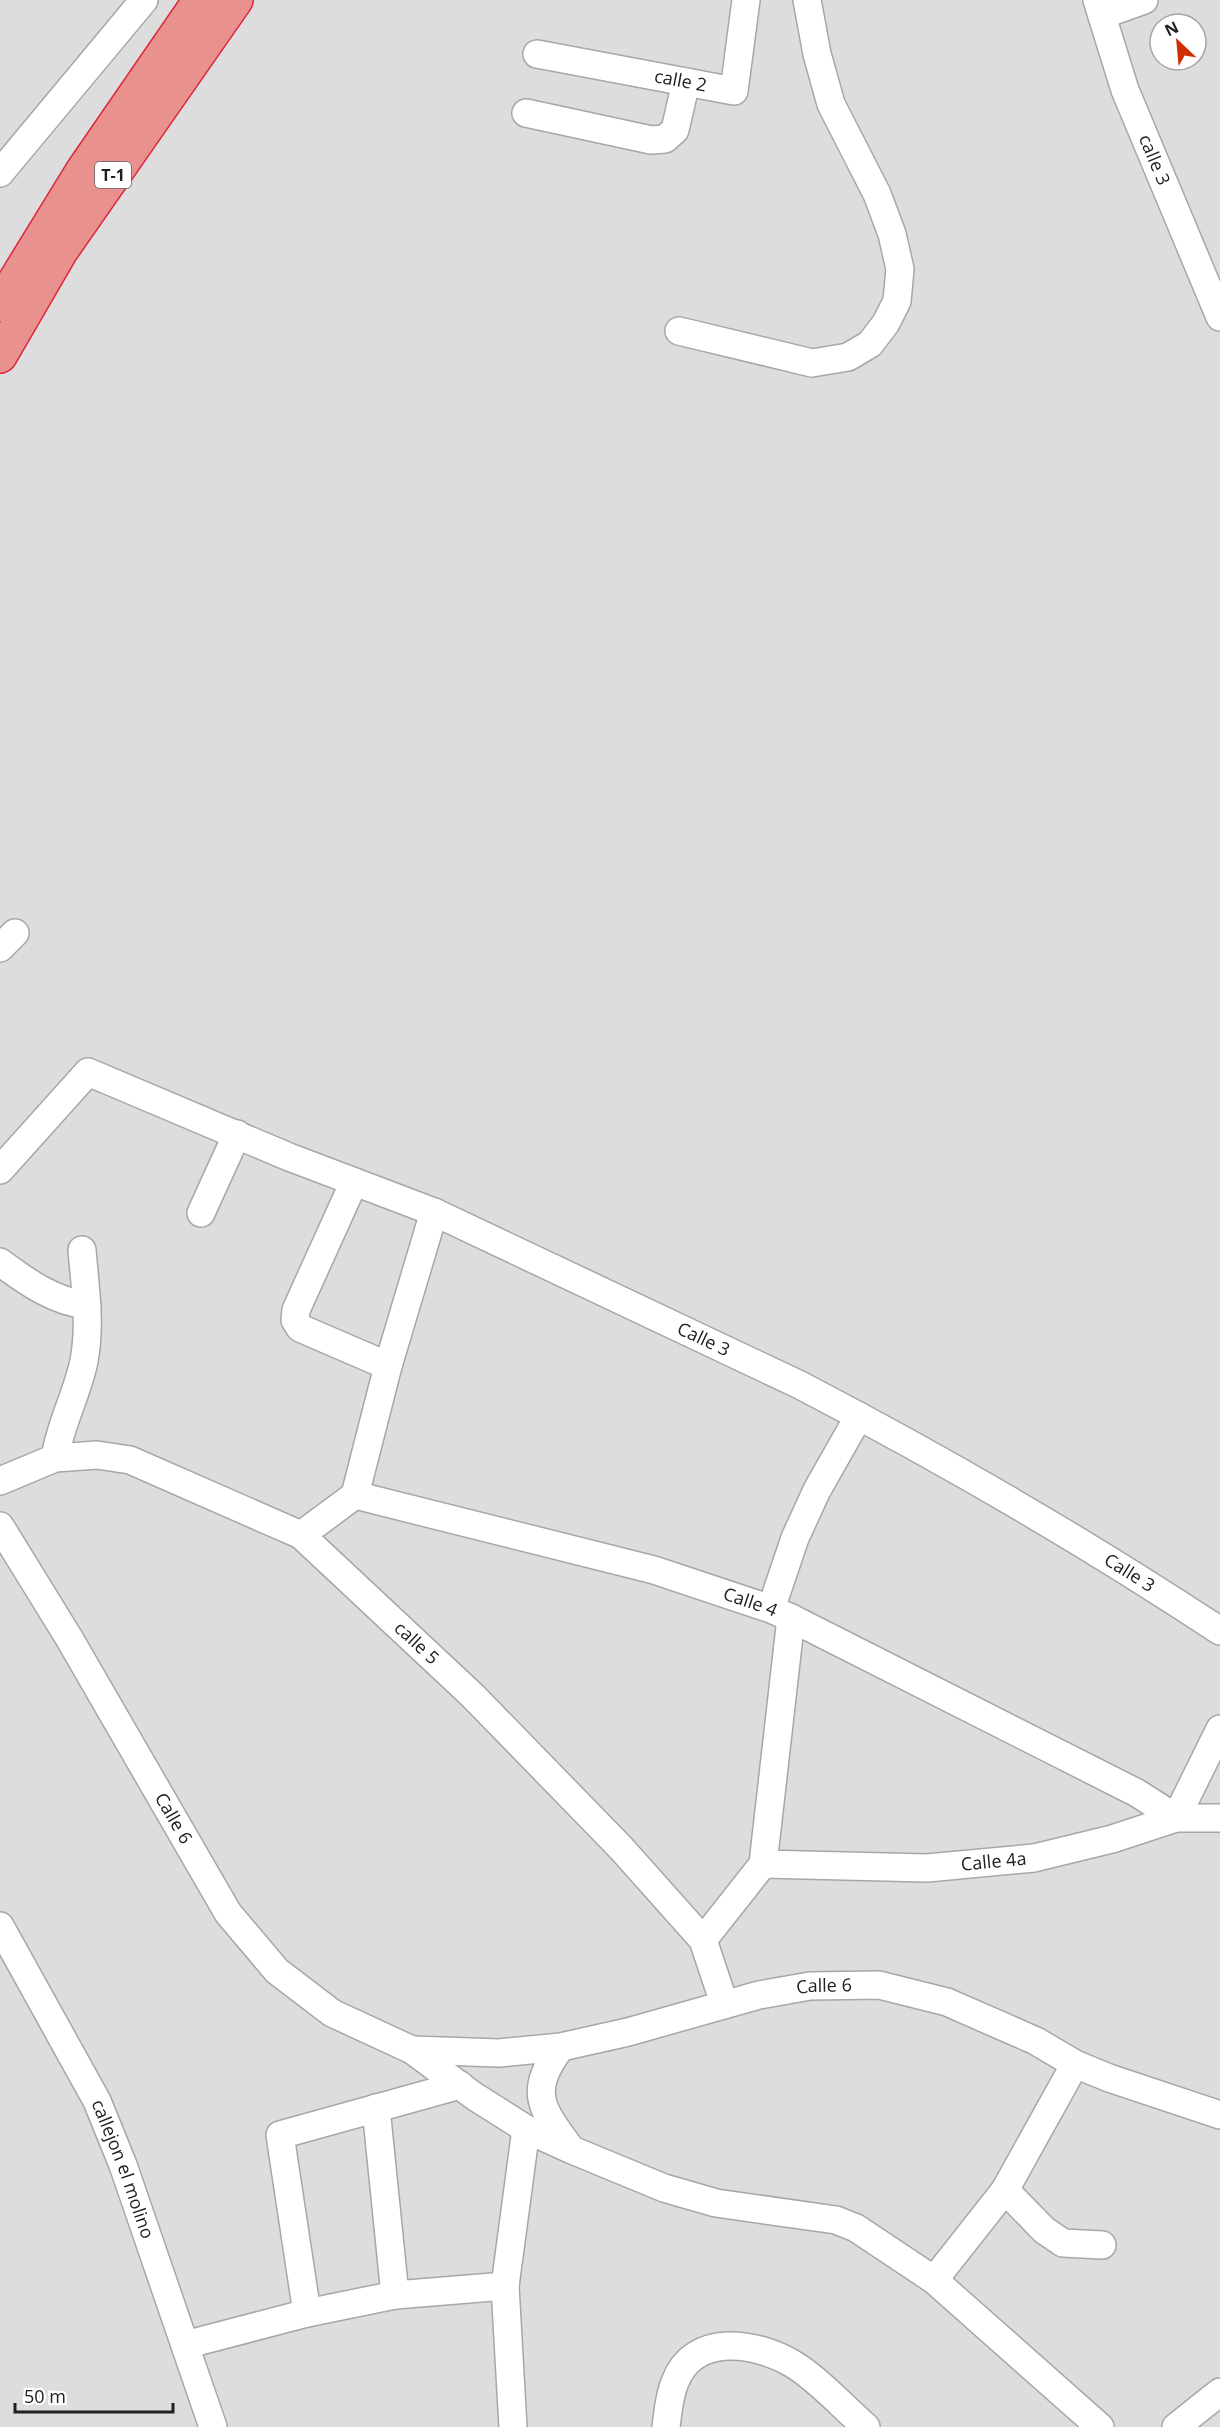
<svg xmlns="http://www.w3.org/2000/svg" width="1220" height="2427" font-family="'Open Sans',sans-serif">
	<rect width="100%" height="100%" fill="#f1efe6"/>
	<!-- residential -->
	<path fill="#dedddd" fill-rule="evenodd" d="M0,0H1220V2427H0ZM1160,24H1196V60H1160Z"/>
	<g fill="none" stroke-linecap="round" stroke-linejoin="round">
		<!-- minor casing -->
		<g stroke="#a7a7a7" stroke-width="30">
			<g id="minor">
				<path id="s1" d="M1097,0L1125,90L1220,317"/>
				<path d="M1102,15L1144,0"/>
				<path id="s2" d="M537,54L734,91L746,0"/>
				<path d="M526,113L651,140L665,139L675,130L686,82"/>
				<path d="M0,173L144,0"/>
				<path d="M679,331L812,363L848,357L870,344L886,323L897,301L900,269L892,234L877,194L831,104L817,54L807,0"/>
				<path d="M0,948L15,933"/>
				<path d="M0,1170L88,1072L289,1157L434,1212"/>
				<path d="M354,1182L296,1310L295,1320L300,1328L388,1366"/>
				<path d="M201,1213L237,1134"/>
				<path d="M0,1262C25,1281 55,1302 87,1305"/>
				<path d="M55,1458C60,1424 77,1395 84,1361C91,1324 85,1287 82,1250"/>
				<path id="s3" d="M0,1481L55,1458L97,1455L130,1460L301,1535L473,1696L621,1848L703,1940L724,2003"/>
				<path id="s4" d="M355,1495L388,1366L434,1212L800,1385C944,1460 1085,1542 1220,1631"/>
				<path id="s5" d="M0,1526L69,1638L228,1913L277,1971L332,2013L412,2050L474,2096L526,2129L572,2150L664,2188L716,2203L836,2220L856,2228L934,2280L1100,2427"/>
				<path id="s6" d="M301,1535L355,1495L654,1570L771,1609L791,1618L1137,1793L1176,1818L1220,1729"/>
				<path d="M771,1609L795,1538L817,1490L859,1416"/>
				<path id="s7" d="M763,1864L927,1868L1034,1858L1112,1839L1176,1818H1220"/>
				<path id="s8" d="M0,1926L97,2101L123,2165L213,2427"/>
				<path d="M703,1940L763,1864L791,1618"/>
				<path d="M561,2047C528,2091 540,2108 571,2149"/>
				<path id="s9" d="M412,2050L499,2053L561,2047L628,2032L759,1995L810,1986L879,1985L947,2002L1036,2041L1075,2064L1109,2078L1220,2115"/>
				<path d="M376,2108L395,2295"/>
				<path d="M1005,2190L1044,2230L1063,2243L1102,2245"/>
				<path d="M934,2280L1005,2190L1075,2064"/>
				<path d="M307,2313L280,2135L460,2085"/>
				<path d="M185,2345L307,2313L395,2295L505,2286"/>
				<path d="M513,2427L505,2286L526,2129"/>
				<path d="M666,2427C668,2412 669,2396 675,2382C694,2332 756,2342 793,2364C818,2379 844,2408 866,2427"/>
				<path d="M1176,2427L1220,2392"/>
			</g>
		</g>
		<!-- highway casing -->
		<g stroke="#dd263d" stroke-width="36">
			<g id="highway">
				<path d="M0,305L83,170L200,0"/>
				<path d="M0,356L61,251L236,0"/>
			</g>
		</g>
		<!-- minor -->
		<use href="#minor" stroke="#fff" stroke-width="27"/>
		<!-- highway -->
		<use href="#highway" stroke="#e8918e" stroke-width="33"/>
	</g>
	<g text-anchor="middle" stroke-width="4.5" stroke-linejoin="round" paint-order="stroke">
		<!-- shield labels -->
		<rect fill="#fff" stroke="#636363" stroke-width="1.5" x="95" y="162" width="36" height="26" rx="4.5"/>
		<g font-size="16" font-weight="bold" fill="#202020">
			<text x="113" y="181">T-1</text>
		</g>
		<!-- street labels -->
		<g font-size="18" fill="#202020" stroke="#fff">
			<text dy="6" stroke="none"><textPath href="#s2" startOffset="146">calle 2</textPath></text>
			<text dy="6" stroke="none"><textPath href="#s1" startOffset="170">calle 3</textPath></text>
			<text dy="6" stroke="none"><textPath href="#s4" startOffset="592">Calle 3</textPath></text>
			<text dy="6" stroke="none"><textPath href="#s4" startOffset="1078">Calle 3</textPath></text>
			<text dy="6" stroke="none"><textPath href="#s6" startOffset="477">Calle 4</textPath></text>
			<text dy="6" stroke="none"><textPath href="#s3" startOffset="480">calle 5</textPath></text>
			<text dy="6" stroke="none"><textPath href="#s5" startOffset="340">Calle 6</textPath></text>
			<text dy="6" stroke="none"><textPath href="#s7" startOffset="231">Calle 4a</textPath></text>
			<text dy="6" stroke="none"><textPath href="#s9" startOffset="420">Calle 6</textPath></text>
			<text dy="6" stroke="none"><textPath href="#s8" startOffset="273">callejon el molino</textPath></text>
		</g>
	</g>
	<!-- north arrow -->
	<g transform="translate(1178 42) rotate(334)"><circle r="28" fill="#ffffff" stroke="#a6a6a6" stroke-width="1.5"/>
	<path d="M0-4.5L10 22L0 15L-10 22Z" fill="#d02d00"/>
	<text y="-9" font-size="16" font-weight="bold" text-anchor="middle" fill="#202020">N</text>
	</g>
	<!-- scale -->
	<path d="M15 2403v9h158v-9" fill="none" stroke="#202020" stroke-width="3"/>
	<text x="24" y="2403" font-size="18" fill="#202020" stroke="#ffffff" stroke-width="4.5" paint-order="stroke">50 m</text>
</svg>
